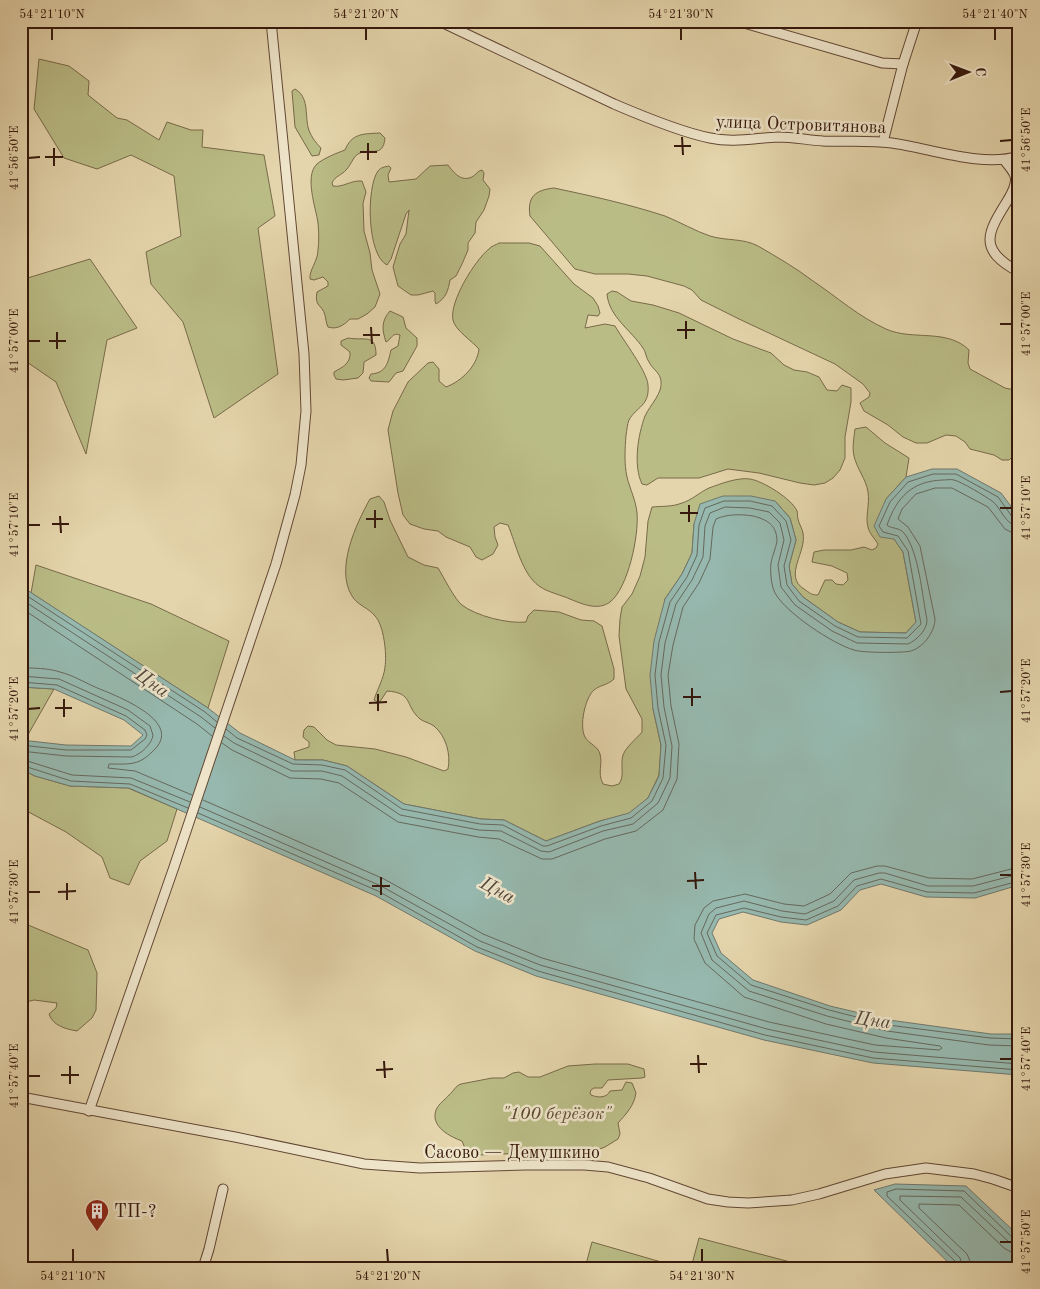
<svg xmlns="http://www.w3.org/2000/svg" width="1040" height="1289" font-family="'Old Standard TT',serif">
	<rect width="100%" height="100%" fill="#e5d5ac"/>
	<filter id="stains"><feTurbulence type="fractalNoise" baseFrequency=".004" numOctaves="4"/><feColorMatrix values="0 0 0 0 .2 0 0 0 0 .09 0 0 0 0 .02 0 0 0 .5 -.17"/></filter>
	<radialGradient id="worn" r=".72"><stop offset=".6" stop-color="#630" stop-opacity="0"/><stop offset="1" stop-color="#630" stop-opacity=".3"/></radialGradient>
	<!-- green -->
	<g fill="#babc86" stroke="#786a49">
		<path d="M39,59L69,66L89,81L88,95L117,118L127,120L159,140L167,122L191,130H203L202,147L264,155L275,216L258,228L278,374L214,418L183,322L151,284L146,252L181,236L174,176L131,155L97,169L64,158L34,109Z"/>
		<path d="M295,89C309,97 305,114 308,127C310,135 315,142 321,148L319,155L312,156L295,127L292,91Z"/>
		<path d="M380,133L385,138C383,159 370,147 358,154C353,157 351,165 346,170C342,175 335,176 332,183L333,186C342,188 351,180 362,181L366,192L363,203L364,231L370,253L372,270L380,294L375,307L367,314L358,319H350C344,325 337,330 328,327C326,323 326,319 325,315C322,304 314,307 317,292L328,286V282L323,277L314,280L310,279C309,270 318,261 318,250C319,242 319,232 318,223C316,208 304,176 317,164C324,158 337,153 345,150C352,133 363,134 380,133Z"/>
		<path d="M448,165C454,173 461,182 472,177C476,175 477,171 482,170L484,173L483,180L490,189L489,196L484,210L476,222L475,233L468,243V250L462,264L456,276L450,280C448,291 446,298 436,304L435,301V293L433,291L418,295H411L398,286L393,267L400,244L406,234L409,210L406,214L391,259L387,265C367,255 366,188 378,171C381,167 385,167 389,166L391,168L388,175L389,182L416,179L430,166Z"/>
		<path d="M554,188C592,196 628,204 665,216C680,222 695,231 710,236C726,241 743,238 758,246C777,257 796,268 813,281C837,297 859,317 886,329C912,341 947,328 969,350L968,363L970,369L1005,388L1019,391V431L1016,432L1012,445V457L1009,460H1002L994,455L970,449L965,442L956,436L946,435L927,443H916L903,437L888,425L864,411L860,403L869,397L870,393L863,384L835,364L739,319L701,300L692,290L684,286L647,276L628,274H595L575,269L530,216C527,196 536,190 554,188Z"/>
		<path d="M499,243H529L540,246L574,284L593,298L598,306L600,313L598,316L588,315L585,328L605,324L615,326C623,340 647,371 648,385C650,406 636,407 629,420C627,424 627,431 626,435C625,449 624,463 627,477C630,489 636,501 637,513C639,536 628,588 610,602C598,611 582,604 570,599C561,595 547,592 539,586C522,574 516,544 508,525L500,523L494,527L495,537L498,545L493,554L482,560L476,557L470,547L446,537L438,531L424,529L410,524L403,515L398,493L388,430L393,411L408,382L428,363L433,362L439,369V381L446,387C462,381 477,366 479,349C472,341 455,330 453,320C449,302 475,260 489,249C491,246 496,245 499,243Z"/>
		<path d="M90,259L137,328L107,340L86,454L56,382L21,358V280Z"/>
		<path d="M612,291L617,292L631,301L653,305L679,313L733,339L771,353L784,365L794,370L807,372L819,377L827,390L837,391L842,385L851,388V402L845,437V458L840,470L833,478L825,483L814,485L800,483L759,473L728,469L699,478H658L647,485L642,484C633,465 638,435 645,416C650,405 663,393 661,381C660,372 653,370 649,362C646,358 646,352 643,348C631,330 609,317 607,294Z"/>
		<path d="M390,311L403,317L406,328L417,338V346L403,371L396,373L389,382L371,381L369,378L371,374C386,373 388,363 391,350L398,346L400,335C392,332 392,339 386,342C382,330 381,321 390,311Z"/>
		<path d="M348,338C365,341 376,333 376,355L364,362L363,373L358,378L343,380L336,379L334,375V372C343,367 351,363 350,352L341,345V341Z"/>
		<path d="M866,427L885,443L909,458L906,477L886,499L894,539L903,552L916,622L906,633L860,632L838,622L803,597L792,584L789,566L796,540L790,518L775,501L694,524L692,553L682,574L665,599L653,709L661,745L659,775L648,798L629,814L600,821L546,841L504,820L481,819L404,804L347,766L323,760H295L294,752L309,747V742L303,737L304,730L308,726L314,727L327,740L336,745L375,749L406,757L444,771L448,769C451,754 446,736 434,726C430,723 424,722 420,719C404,705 414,693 387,691L379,703L374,700C377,690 384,678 385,667C387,655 384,625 375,616C369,608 357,605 352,596C335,569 356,524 370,499L379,496L384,502L390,520L408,557L424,565L438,568C443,576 455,600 462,605C476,616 508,624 526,622L528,616L534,610L559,612L581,620L594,621L602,626L614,669V679C608,685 600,685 594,690C585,698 579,726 585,737C589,744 598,746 600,754C603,765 597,772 603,784L612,786L619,784C625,776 620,765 623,755C626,747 636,739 642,732V719L626,689L619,636L620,619L622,607L632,594L640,576L645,557L648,521L652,507C662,506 672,507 682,503C692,500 700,492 709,488C720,484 738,477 750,479C763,481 792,499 797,511C798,513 797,516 798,519C799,524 802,528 803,533C807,552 783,576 804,589C810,593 811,595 818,595L825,580H832L836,584L843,585L848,580L847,573L832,566L812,562L814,552L824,550H851L864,547L872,550L876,548L878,544C875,539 869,533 868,527C865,517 870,504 868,492C866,479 857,469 854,456C852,447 854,438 855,429Z"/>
		<path d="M36,565L151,604L229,641L208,708L31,593Z"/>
		<path d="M21,687L54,689L25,740H21Z"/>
		<path d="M21,769L35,776L70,786L128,788L177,809L167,841L140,861L129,885L110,878L102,857L66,832L21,808Z"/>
		<path d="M21,922L88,950L97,973L96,1010L92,1018L77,1031C66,1029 53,1026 49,1014L56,1008L57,1003L34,1000L26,1002L22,1001Z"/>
		<path d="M595,1064H628L644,1069L645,1077L642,1078L608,1080L602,1088H594L591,1090L590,1093L591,1095C598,1098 607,1098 610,1091L622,1090L626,1082L632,1083L636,1093C634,1106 626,1114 618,1123L620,1134L618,1139L605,1147L597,1150L479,1155L470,1154L467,1153L462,1141C451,1137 430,1127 436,1110C439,1103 445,1100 449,1095C454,1091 455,1086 461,1084L492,1078H504L513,1073L519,1072L528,1077H540L568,1066Z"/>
		<path d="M699,1238L813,1268H691Z"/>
		<path d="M592,1242L682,1268H585Z"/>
	</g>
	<!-- water -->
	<g fill="#96b8ae" stroke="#70786d">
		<path d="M932,469H957L1001,493L1019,517V885L975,898L926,897L881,884L860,890L841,910L807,925L781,922L743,912L719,919L712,933L721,953L753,980L830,1006L889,1020L991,1034H1019V1075L873,1063L764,1040L536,976L475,951L376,896L129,788L70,786L35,776L21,769V740L66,745L131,746L143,735L124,720L54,689L21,687V586L208,708L240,733L295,760H323L347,766L404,804L481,819L504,820L546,841L600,821L629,813L648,798L659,776L661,745L653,709L650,675L654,641L665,599L682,574L692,553L694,524L700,504L723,496H751L775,501L790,518L796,540L789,566L792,584L803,597L838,622L860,632L906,633L916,622L903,552L894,539L880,537L874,526L886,499L906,477Z"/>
		<path d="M895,1184L966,1186L1019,1236V1268H954L874,1190Z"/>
	</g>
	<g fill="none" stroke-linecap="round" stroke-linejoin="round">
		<!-- shore -->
		<g stroke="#66685d" stroke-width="1">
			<path d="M21,592L205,712L217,722"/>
			<path d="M21,599L201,717L215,728"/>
			<path d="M21,608L197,724L212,736"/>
			<path d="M21,668C33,668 48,668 60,672C72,675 84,682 95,687C114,695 183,720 155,749C139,766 131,764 109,764L108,768L135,771L192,795"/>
			<path d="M21,676L59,679L128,710L150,726L153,735C152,744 141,754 132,757L66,756L21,751"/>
			<path d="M21,682L57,685L126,716L145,730L147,735L145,739L131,750H66L21,745"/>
			<path d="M226,729L237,738L293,764L322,765L345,770L402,809L480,824L503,825L543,846H547L601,826L631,818L652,801L663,778L666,745L658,708L655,675L659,642L670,602L687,577L697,555L699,525L705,508L724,501H750L772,506L786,521L791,540L784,566L787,585L799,601L835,626L858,637L907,638L921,624L908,551L898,536L883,532L879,526L890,502L908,482L933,474H956L998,497L1013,518L1019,519"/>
			<path d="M224,736L234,743L292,771H322L342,776L400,815L479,830L501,831L541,851L549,852L603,831L633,824L658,803L670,778L672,746L664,707L661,675L665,643L676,604L692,580L703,557L705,526L710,513L725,507L750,508L769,512L780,523L784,540L778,565L781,587L795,605L832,631L857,643L908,644C917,640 927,630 927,620C922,595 919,552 904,533C899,527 891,529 887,525C897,497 912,481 943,480C946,480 951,479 954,480C962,482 985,496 992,501C1002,508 1004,525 1019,526"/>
			<path d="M222,743L232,750L290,778L321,779L339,783L398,822L478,837L499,839L542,859H552L605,839L636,831L663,810L677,779L679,744L671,706L668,675L673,645L683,607L699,583L710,559L713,527L716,519C727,514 741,514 753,516C766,519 777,525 777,541C776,548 772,556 771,563C770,571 771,585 775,593C786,613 833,644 854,650C862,653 904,653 911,651C924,647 935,631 935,619L920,546L908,527L898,519L902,509L916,494L935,488H952L988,507L1005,529L1011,532L1019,533"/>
			<path d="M21,759L72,775L131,778L190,802"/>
			<path d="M21,765L71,781L130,784L188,808"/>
			<path d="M203,800L384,879L483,934L542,958L769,1022L875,1045L939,1050L942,1048L940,1046L886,1038L826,1024L744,997L705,963L694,939L695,925L704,908L713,901L745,894L784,904L804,906L830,894L851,873L877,866H885L929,878L972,879L1019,867"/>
			<path d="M200,807L381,886L480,941L540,965L767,1029L874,1052L1019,1064"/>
			<path d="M198,813L378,891L477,947L538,971L765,1035L873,1058L1019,1070"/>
			<path d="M1019,874L973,886H928L885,873H879L854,880L834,901L805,914L782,911L744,901L716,908L709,914L701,933L712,960L749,991L827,1016L887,1031L989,1045L1019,1046"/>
			<path d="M1019,881L974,893L927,892L881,879L857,886L838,906L806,920L781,917L744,908L716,915L707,933L717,956L751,985L829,1010L888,1025L990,1038L1019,1039"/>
			<path d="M957,1268L956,1262L887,1196V1192L896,1189L964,1191L1013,1238L1019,1239"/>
			<path d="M963,1268L960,1258L900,1200V1196L961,1197L1009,1242L1019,1245"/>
			<path d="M971,1268L970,1261L967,1254L919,1208V1204L959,1205L1004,1248L1011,1252L1019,1253"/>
		</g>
		<!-- minor casing -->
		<g stroke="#624734" stroke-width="11">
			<g id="minor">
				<path d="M439,21L614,104C642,116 680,132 710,138C733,143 755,138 778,137C793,137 808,140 823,141C846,142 869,140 892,143C929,148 983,168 1019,156"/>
				<path d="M737,21L882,63L903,64L917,21"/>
				<path d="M1007,21L1019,25"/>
				<path d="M883,142L903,64"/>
				<path d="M1004,160C1008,165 1013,170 1015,176C1017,183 1013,191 1009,198C988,232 976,249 1019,272"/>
				<path d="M21,1097L235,1137L364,1164L420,1168L525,1165H584L608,1167L649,1178L708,1199L728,1202L748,1203L792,1200L819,1194L885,1174L926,1168L974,1174L993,1179L1019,1188"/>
				<path d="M89,1111L174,867L276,564L295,495L301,465L306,411L304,354L271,21"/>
				<path d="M203,1268L209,1249L223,1189"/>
			</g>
		</g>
		<!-- minor -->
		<use href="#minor" stroke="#eee4c9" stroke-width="9"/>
	</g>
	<!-- ticks -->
	<path fill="none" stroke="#36180c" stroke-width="2" d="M52,28V40M366,28V40M681,28V40M995,28V40M682,137L683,155M1000,141L1012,140M368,143V160M674,146H691M54,148V166M360,152H377M45,157H63M28,158L40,157M686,321V339M1000,324H1012M371,327L372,344M677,330H695M57,332V349M363,335H380M28,341H40M49,341H66M689,505V522M1000,508H1012M375,510V528M680,513H698M60,516L61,533M366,519H383M52,524H69M28,525H40M692,688V706M1000,692L1012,691M378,694V711M683,697H701M64,699V717M369,703L387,702M55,708H72M28,709L40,708M695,872L696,889M1000,875H1012M381,877V895M687,881L704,880M67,883V900M372,886H390M28,892H40M58,892L76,891M698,1055L699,1073M1000,1059H1012M384,1061L385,1078M690,1064H707M70,1066V1084M376,1070L393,1069M61,1075H79M28,1076H40M1000,1242H1012M73,1249V1262M387,1249L388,1262M702,1249V1262"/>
	<!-- icons -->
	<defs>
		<g id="building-pin" transform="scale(1.25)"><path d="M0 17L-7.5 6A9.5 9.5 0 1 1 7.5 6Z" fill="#8f2418" stroke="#eee4c9"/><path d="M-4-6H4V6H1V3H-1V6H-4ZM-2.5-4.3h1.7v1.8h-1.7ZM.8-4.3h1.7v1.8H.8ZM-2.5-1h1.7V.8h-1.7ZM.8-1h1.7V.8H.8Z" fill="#fff"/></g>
	</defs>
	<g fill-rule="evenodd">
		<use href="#building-pin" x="97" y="1211"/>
	</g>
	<g text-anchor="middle" stroke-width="5" stroke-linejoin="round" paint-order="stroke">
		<!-- street labels -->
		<g font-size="18" fill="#36180c" stroke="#eee4c9">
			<text transform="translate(801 124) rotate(2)" y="6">улица Островитянова</text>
			<text x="512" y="1158">Сасово — Демушкино</text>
		</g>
		<!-- park labels -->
		<g font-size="18" font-style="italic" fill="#5e4931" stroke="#eee4c9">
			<text x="557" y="1119">"100 берёзок"</text>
		</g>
		<!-- poi labels -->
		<g font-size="18" fill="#36180c" stroke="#eee4c9" text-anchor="start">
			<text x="114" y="1217">ТП-?</text>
		</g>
		<!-- water labels -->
		<g font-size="19" font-style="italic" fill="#53483d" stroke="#eee4c9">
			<text transform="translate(153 682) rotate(35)" y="7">Цна</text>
			<text transform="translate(498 889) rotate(28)" y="7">Цна</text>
			<text transform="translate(873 1019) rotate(8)" y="7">Цна</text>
		</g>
	</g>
	<!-- margin -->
	<rect width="1040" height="1289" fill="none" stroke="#e5d5ac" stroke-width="55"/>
	<!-- north arrow -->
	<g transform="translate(968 72) rotate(89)" stroke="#eee4c9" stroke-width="4" paint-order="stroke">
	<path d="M0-4L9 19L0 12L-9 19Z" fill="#36180c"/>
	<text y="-8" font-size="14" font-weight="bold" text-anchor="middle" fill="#36180c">С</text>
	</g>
	<rect x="28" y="28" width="984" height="1234" fill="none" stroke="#36180c" stroke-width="2"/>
	<g font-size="12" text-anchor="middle" fill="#36180c">
		<text x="52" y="18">54°21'10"N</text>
		<text x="366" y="18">54°21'20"N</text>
		<text x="681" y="18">54°21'30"N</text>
		<text x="995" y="18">54°21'40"N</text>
		<text transform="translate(1026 140) rotate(-90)" y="4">41°56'50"E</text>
		<text transform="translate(14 158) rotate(-90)" y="4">41°56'50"E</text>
		<text transform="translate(1026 324) rotate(-90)" y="4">41°57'00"E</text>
		<text transform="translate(14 341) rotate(-90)" y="4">41°57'00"E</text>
		<text transform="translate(1026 508) rotate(-90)" y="4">41°57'10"E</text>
		<text transform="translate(14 525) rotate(-90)" y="4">41°57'10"E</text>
		<text transform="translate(1026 691) rotate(-90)" y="4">41°57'20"E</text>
		<text transform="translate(14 709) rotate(-90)" y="4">41°57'20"E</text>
		<text transform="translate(1026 875) rotate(-90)" y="4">41°57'30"E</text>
		<text transform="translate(14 892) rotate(-90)" y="4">41°57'30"E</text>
		<text transform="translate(1026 1059) rotate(-90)" y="4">41°57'40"E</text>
		<text transform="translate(14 1076) rotate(-90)" y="4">41°57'40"E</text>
		<text transform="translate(1026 1242) rotate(-90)" y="4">41°57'50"E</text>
		<text x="73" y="1280">54°21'10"N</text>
		<text x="388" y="1280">54°21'20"N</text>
		<text x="702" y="1280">54°21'30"N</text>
	</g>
	<rect width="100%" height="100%" filter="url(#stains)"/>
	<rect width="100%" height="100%" fill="url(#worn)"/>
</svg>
